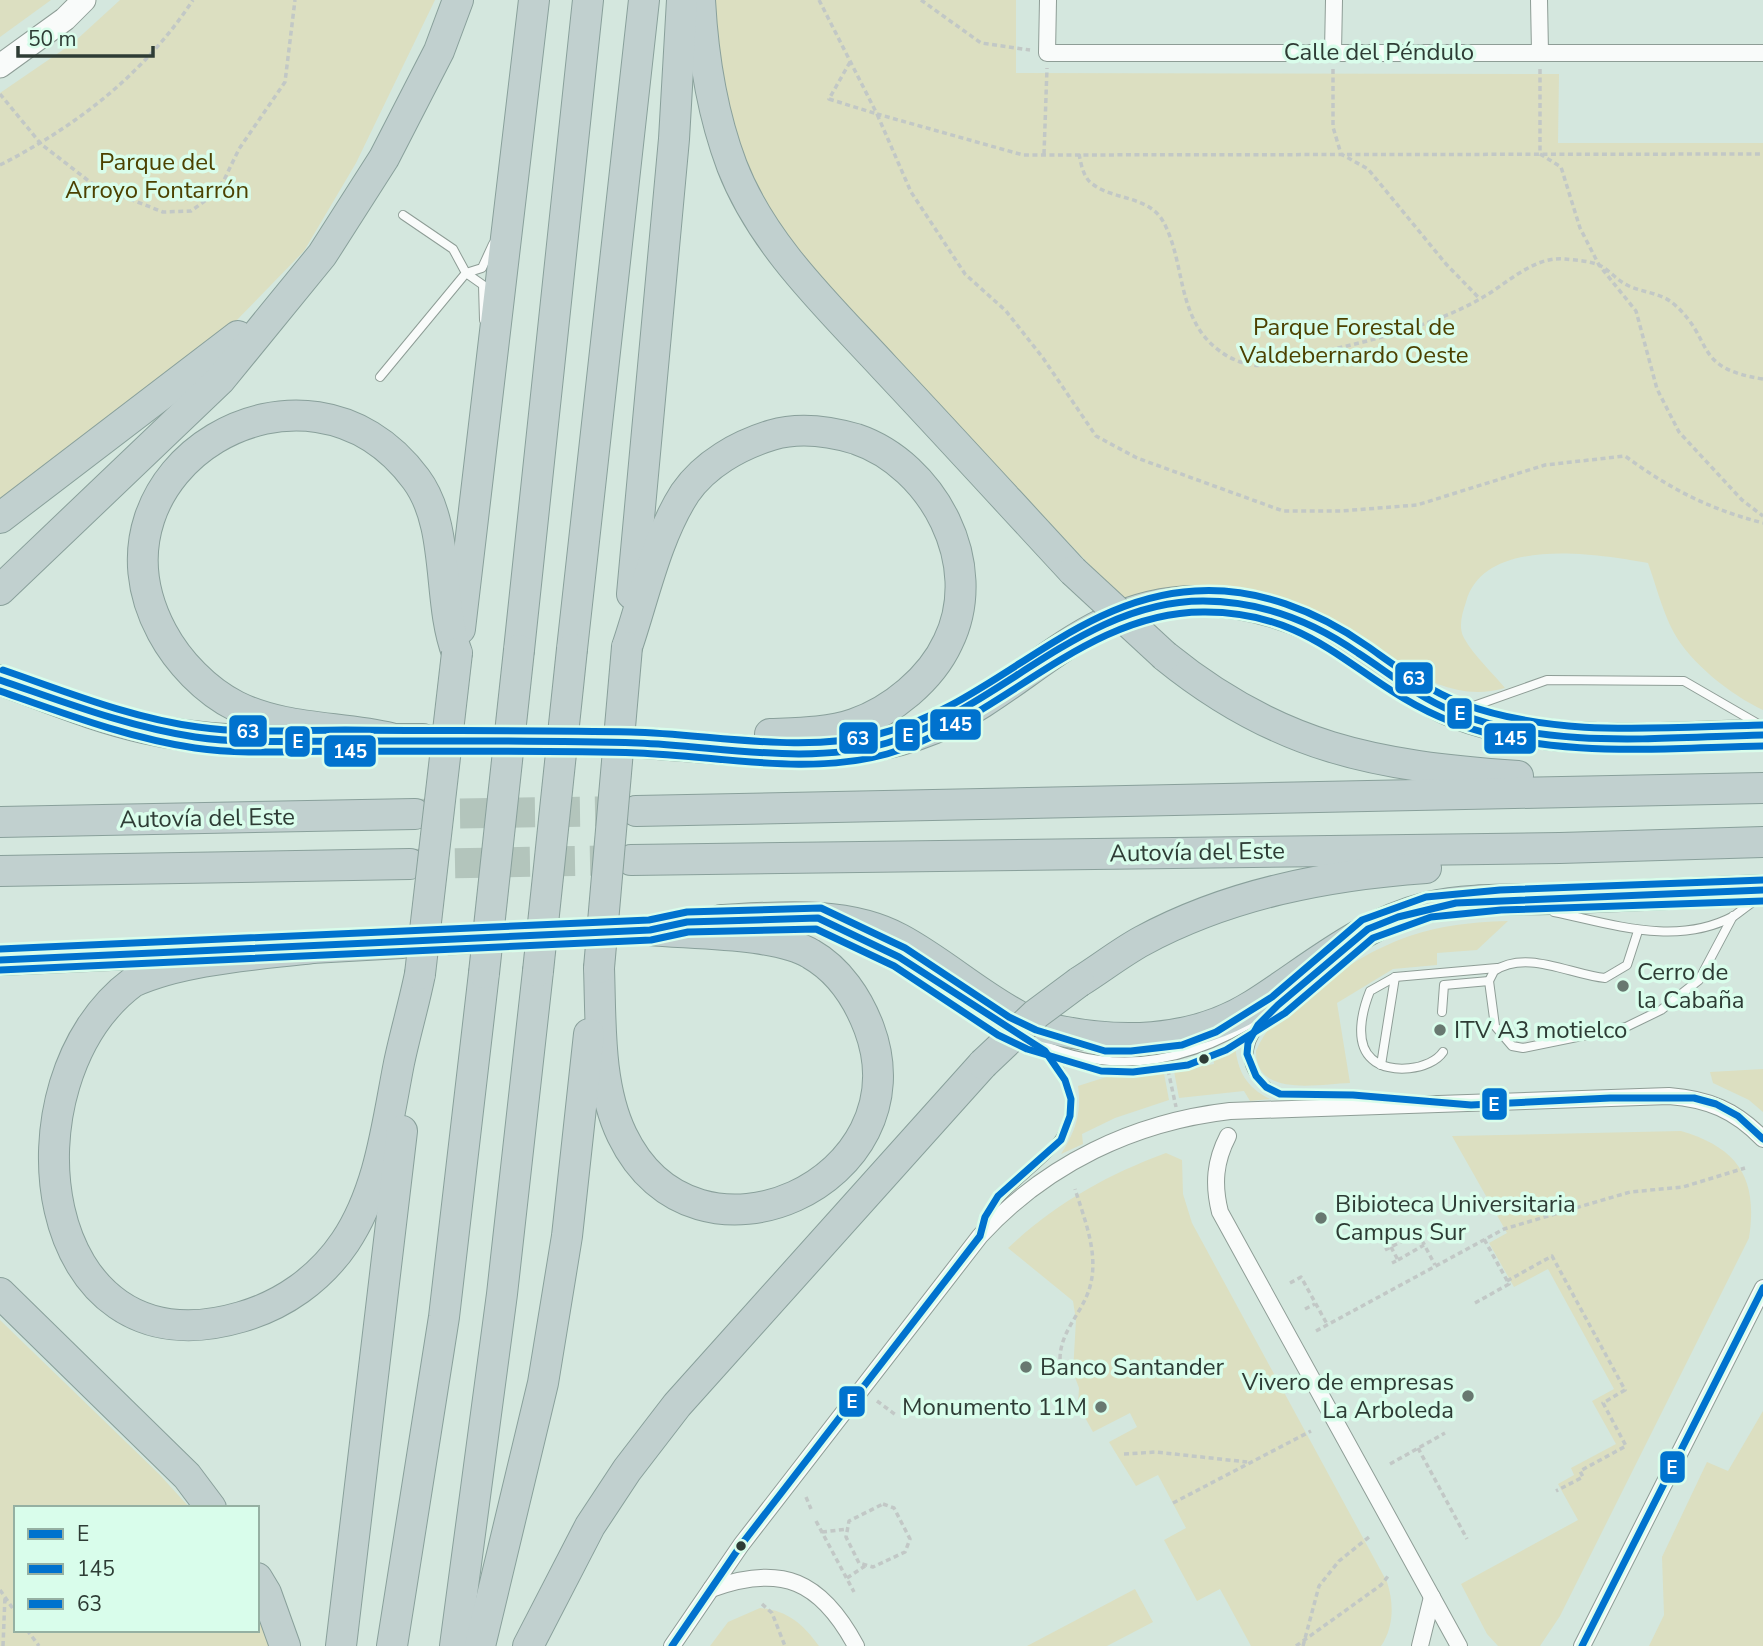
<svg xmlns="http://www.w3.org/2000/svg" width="1763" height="1646" font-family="'Nunito Sans',sans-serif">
	<rect width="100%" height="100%" fill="#d4e7de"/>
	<!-- green -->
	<g fill="#dcdfc1">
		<path d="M0,0H51L0,37Z"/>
		<path d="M120,0H435L356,163L304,251L235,322L0,503V93L73,43Z"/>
		<path d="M712,0H1016V73L1559,74L1558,143H1763V710C1731,695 1690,663 1673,631C1662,610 1656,585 1648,563C1598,554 1484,535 1466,602C1462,614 1458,627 1464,638C1474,656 1492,672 1505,688C1437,708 1384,648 1329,617C1266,582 1192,580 1123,599C1049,524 978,446 906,368C852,310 789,252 754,179C726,119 719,64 712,0Z"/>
		<path d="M1508,921L1477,950L1437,953V965L1393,969L1337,1003L1350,1083C1319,1084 1255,1098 1256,1051C1268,1023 1290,1006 1314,989C1382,941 1424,923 1508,921Z"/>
		<path d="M1235,1046C1238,1072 1246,1087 1270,1099L1250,1101L1244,1091L1179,1098L1174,1071L1214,1064L1213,1056Z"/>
		<path d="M1163,1068L1169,1100L1115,1118L1082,1134L1083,1144L1061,1154C1075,1132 1082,1114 1078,1086L1125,1071Z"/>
		<path d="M1763,1069V1112L1749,1100L1713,1083L1710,1072Z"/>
		<path d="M1681,1131C1739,1148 1758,1179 1749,1238L1560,1616L1540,1646H1498L1487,1634L1461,1584L1578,1520L1558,1484L1574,1475L1571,1468L1616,1444L1592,1401L1614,1389L1548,1269L1514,1287L1489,1243L1507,1233L1452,1136Z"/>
		<path d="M1166,1153L1182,1160L1183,1194L1192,1223L1387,1582C1394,1603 1394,1627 1381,1646H1251L1220,1589L1197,1601L1164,1540L1186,1528L1158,1475L1136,1486L1109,1442L1137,1427L1130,1413L1093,1432L1078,1405L1079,1388L1073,1372L1076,1320L1073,1301L1008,1248C1055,1204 1106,1175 1166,1153Z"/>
		<path d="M0,1320L159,1474L190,1508H16V1630H257V1611L272,1646H0Z"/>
		<path d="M1763,1411V1646H1649L1664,1615L1662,1557L1707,1462L1728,1471Z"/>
		<path d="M1135,1589L1153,1622L1107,1646H1027Z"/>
		<path d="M760,1608C787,1610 803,1624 819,1646H710L728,1622Z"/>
	</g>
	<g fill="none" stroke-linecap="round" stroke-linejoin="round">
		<!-- highway-tunnel -->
		<g stroke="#b3c5bc" stroke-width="30" stroke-dasharray="30 15" stroke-linecap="butt">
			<path d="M423,739L643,743"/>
			<path d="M415,814L636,811"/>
			<path d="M410,864L631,860"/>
			<path d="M402,943L624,931"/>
		</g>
		<!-- lane casing -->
		<g stroke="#8e9d96" stroke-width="10">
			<g id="lane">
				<path d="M484,320L483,285L466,273L482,268L493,244"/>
				<path d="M380,377L466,273L453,249L403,215"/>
				<path d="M1468,708L1547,680L1684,681L1760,725"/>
				<path d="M1554,912C1613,924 1676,947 1734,916C1741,911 1748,905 1756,900"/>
				<path d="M1638,931L1627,965L1605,978C1571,975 1527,949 1494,971L1489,981L1495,1026L1512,1046L1523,1048L1626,1027L1661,1010L1699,980L1733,916"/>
				<path d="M858,938L899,957L1012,1030"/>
				<path d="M1283,1001C1249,1031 1228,1068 1280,1094L1395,1099"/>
				<path d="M1442,1012L1444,985L1489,981"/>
				<path d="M1024,1036C1108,1079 1189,1065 1265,1014"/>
				<path d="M1443,1052C1431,1070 1389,1075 1372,1059C1354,1043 1362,1011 1370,991L1395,977L1497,968"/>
				<path d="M1381,1065L1395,977"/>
				<path d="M981,1231C995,1175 1087,1155 1068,1088C1062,1071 1051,1056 1037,1044"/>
			</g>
		</g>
		<!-- street casing -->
		<g stroke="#8e9d96" stroke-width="18">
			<g id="street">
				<path d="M1048,0L1047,53H1763"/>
				<path d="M1539,0L1540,52"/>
				<path d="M1333,52L1334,0"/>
				<path d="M1228,1136C1215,1161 1213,1184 1220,1212L1459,1646"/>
				<path d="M711,1589C782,1563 821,1581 856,1646"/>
				<path d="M672,1646L741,1545L980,1236C1046,1164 1134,1122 1230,1111L1669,1096C1708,1099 1735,1110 1763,1139"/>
				<path d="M1420,1646L1432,1597"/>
				<path d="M1582,1646L1763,1288"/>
			</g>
		</g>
		<!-- secondary casing -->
		<g stroke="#8e9d96" stroke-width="25">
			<path id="secondary" d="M0,66L65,19L84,0"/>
		</g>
		<!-- highway casing -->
		<g stroke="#89a09b" stroke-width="32">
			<g id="highway">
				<path d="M700,0C703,56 712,113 732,166C763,246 829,307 885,368C948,435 1010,503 1073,571"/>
				<path d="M0,518L238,336"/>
				<path d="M0,590L220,380L322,255L384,158L439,51L458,0"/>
				<path d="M632,594L674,139L682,0"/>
				<path d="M460,629L534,0"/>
				<path d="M627,647C644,597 656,538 685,493C705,464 739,445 772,435C799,427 829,431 856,439C933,465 986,564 948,642C931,679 892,711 854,724C829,733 796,733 770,734"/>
				<path d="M572,649L644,0"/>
				<path d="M519,650L588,0"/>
				<path d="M1165,656C1278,748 1376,766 1518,776"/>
				<path d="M0,680C48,697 94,717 144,728C200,741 259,741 316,740"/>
				<path d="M391,738C340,726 284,730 236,706C206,691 178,662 162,632C75,469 306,330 416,479C451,526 437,601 457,653"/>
				<path d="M373,739H423"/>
				<path d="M643,743C738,749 842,767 933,729C1027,689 1085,601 1197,601C1254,601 1307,619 1354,650C1386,672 1419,698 1455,713C1550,750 1663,736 1763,735"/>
				<path d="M636,811L1763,788"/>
				<path d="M0,822L415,814"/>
				<path d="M631,860L1560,848L1763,842"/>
				<path d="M0,871L410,864"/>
				<path d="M721,920C778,917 847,910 900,939C941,961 976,993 1017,1015"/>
				<path d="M312,948C256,955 184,959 133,982C0,1081 34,1378 241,1317C283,1305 320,1279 345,1242C380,1190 387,1124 399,1063C405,1034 414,1004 420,974"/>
				<path d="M294,949L402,943"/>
				<path d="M0,960L199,951"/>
				<path d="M599,968C601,1022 598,1085 622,1135C696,1289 926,1180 869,1028C858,999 839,970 811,954C777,933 692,934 650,930"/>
				<path d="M1079,982C1100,969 1120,953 1142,941C1229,894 1327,875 1426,868"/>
				<path d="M1047,1028C1115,1044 1191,1044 1253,1005C1310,969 1360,924 1428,907C1467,898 1510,900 1550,899C1621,896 1692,893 1763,890"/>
				<path d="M0,1293L187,1476L211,1508"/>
				<path d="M257,1578L266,1593L285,1646"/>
				<path d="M341,1646L402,1131"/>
				<path d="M392,1646L444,1317L484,973"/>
				<path d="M455,1646L502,1294L538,971"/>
				<path d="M480,1646L543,1383L567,1236L589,1034"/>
				<path d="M528,1646L590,1526L627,1470L677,1405L983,1064"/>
			</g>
		</g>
		<!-- path -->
		<g stroke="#c2c8c6" stroke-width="3.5" stroke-dasharray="5 3.5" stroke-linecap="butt">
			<path d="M819,0L877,114L1023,155L1763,154"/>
			<path d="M921,0L981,43L1030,50"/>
			<path d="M850,62L829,99L877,114L911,192L965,274L1006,311L1043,358L1096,436L1137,458L1283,511H1341L1417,505L1545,465L1625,456C1670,489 1709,509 1763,523"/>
			<path d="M1333,69V127L1341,154L1368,169L1446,264L1480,299"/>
			<path d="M1540,69V154L1561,167L1580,228L1599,265L1636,311L1657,389L1679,432L1742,500L1763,516"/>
			<path d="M0,94L41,144L94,185L163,212L191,211L213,195L224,180L239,149L285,82L295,0"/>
			<path d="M1044,154L1047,68"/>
			<path d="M1079,154C1081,164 1083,176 1091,183C1115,202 1152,194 1166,227C1182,261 1179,300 1201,332C1213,349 1232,362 1253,365C1265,367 1282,361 1294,358C1356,344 1425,330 1480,299C1507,284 1533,256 1565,259C1575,260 1592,261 1601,266C1610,271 1617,280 1627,285C1642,293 1661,292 1675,305C1715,341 1692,368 1763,379"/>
			<path d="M0,165C77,126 145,73 193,0"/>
			<path d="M1168,1070L1176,1107"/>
			<path d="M1418,1233L1435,1265"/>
			<path d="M1392,1235L1386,1238L1398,1260L1392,1263"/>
			<path d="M1398,1260L1424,1245"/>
			<path d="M1507,1281L1552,1256L1625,1390L1603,1403L1626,1446L1580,1471L1583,1477L1556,1491"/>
			<path d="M1290,1283L1301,1277L1327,1324"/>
			<path d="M1475,1303L1509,1284L1484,1239"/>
			<path d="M1305,1309L1315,1304"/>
			<path d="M1316,1331L1504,1229L1630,1192L1683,1187L1745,1168"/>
			<path d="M1060,1359C1060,1332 1081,1314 1089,1290C1100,1256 1085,1221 1075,1189"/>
			<path d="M877,1401L896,1415"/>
			<path d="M1418,1448L1467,1539"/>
			<path d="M1124,1454L1156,1452L1247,1462"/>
			<path d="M1390,1464L1445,1433"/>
			<path d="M806,1497L811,1509"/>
			<path d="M1173,1503L1311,1431"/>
			<path d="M883,1504L894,1508L910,1539L905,1552L873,1567L859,1563L846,1537L849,1521Z"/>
			<path d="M816,1521L854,1592"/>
			<path d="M822,1532L848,1529"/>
			<path d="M847,1578L865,1566"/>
			<path d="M0,1590L16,1613"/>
			<path d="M762,1604L772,1613L785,1646"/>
			<path d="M27,1630L39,1646"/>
			<path d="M3,1646L5,1596"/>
			<path d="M1296,1646L1381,1585L1389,1575"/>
			<path d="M1303,1646L1319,1586L1339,1561L1369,1537"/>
		</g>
		<!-- lane -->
		<use href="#lane" stroke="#f9fbfa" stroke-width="8"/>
		<!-- street -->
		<use href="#street" stroke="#f9fbfa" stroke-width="16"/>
		<!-- secondary -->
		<use href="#secondary" stroke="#f9fbfa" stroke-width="23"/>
		<!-- highway -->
		<use href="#highway" stroke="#c1d0cf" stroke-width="30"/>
		<!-- highway-bridge casing -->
		<g stroke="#89a09b" stroke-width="32" stroke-linecap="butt">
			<g id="highway-bridge">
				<path d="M1073,571L1165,656"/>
				<path d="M599,968L627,647"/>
				<path d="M538,971L572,649"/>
				<path d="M484,973L519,650"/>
				<path d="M420,974L457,653"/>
				<path d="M983,1064L1036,1014L1079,982"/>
			</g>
		</g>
		<!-- path-bridge -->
		<path stroke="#c2c8c6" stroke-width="3.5" stroke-dasharray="5 3.5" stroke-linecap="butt" d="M1385,1250L1418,1233"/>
		<!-- highway-bridge -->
		<use href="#highway-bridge" stroke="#c1d0cf" stroke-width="30"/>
		<!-- bus-1 casing -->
		<g stroke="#d9fdeb" stroke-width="12">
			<g id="bus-1">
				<path d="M0,680C64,702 128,727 195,737C242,744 294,741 343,741C441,741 540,740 638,743C719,746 808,766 887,743C999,709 1083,601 1203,601C1260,601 1312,621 1358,653C1389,673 1418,697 1452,711C1549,751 1661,737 1763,735"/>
				<path d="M1763,890L1456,903L1398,917L1368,929L1278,1005L1258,1025L1248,1043L1247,1054L1256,1076L1266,1087L1280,1094L1353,1095L1471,1105L1610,1098H1694L1716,1104L1738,1116L1763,1139"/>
				<path d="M0,960L650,930L687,922L818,918L899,957L1045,1051L1065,1080L1071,1099L1070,1116L1061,1140L998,1196L985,1217L980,1236L741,1545L672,1646"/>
				<path d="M1582,1646L1763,1288"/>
			</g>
		</g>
		<!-- bus-2 casing -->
		<g stroke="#d9fdeb" stroke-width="12">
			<g id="bus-2">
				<path d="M0,691C63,713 128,738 195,748C243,755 294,751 343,751C441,752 540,750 638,753C719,756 807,776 887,754C999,722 1084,612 1203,612C1320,611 1357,686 1452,722C1550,760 1660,748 1763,746"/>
				<path d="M0,970L651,940L688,932L816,929L894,966L998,1035L1027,1049L1101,1071L1133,1072L1188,1065L1226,1050L1285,1013L1373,938L1431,917L1501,910L1763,901"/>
			</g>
		</g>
		<!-- bus-3 casing -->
		<g stroke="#d9fdeb" stroke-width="12">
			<g id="bus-3">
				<path d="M3,670C67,692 131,718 198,727C246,734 297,730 345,730C441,731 536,730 631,732C712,734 799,754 879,734C994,705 1072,598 1195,591C1257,587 1317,611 1367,646C1397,667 1427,690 1461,703C1557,739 1663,727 1763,725"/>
				<path d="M0,949L649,920L687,912L821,908L905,948L1009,1017L1036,1030L1105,1051H1131L1182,1045L1216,1032L1272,997L1362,920L1426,897L1500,890L1763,880"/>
			</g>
		</g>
		<!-- bus-1 -->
		<use href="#bus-1" stroke="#0072ce" stroke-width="7"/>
		<!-- bus-2 -->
		<use href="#bus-2" stroke="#0072ce" stroke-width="7"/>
		<!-- bus-3 -->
		<use href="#bus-3" stroke="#0072ce" stroke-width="7"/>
	</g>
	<!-- markers -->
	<g fill="#687870" stroke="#d9fdeb" stroke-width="2.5">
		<circle cx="1623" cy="986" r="7"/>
		<circle cx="1440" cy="1030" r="7"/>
		<circle cx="1321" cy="1218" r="7"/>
		<circle cx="1026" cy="1367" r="7"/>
		<circle cx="1468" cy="1396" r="7"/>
		<circle cx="1101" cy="1407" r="7"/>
	</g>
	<g fill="#2e3c35" stroke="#d9fdeb" stroke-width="2.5">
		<circle cx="1204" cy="1059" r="6"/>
		<circle cx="741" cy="1546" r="6"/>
	</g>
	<g text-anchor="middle" stroke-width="7" stroke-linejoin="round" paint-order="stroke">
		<!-- street labels -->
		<g font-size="24" fill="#2e3c35" stroke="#d9fdeb">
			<text x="1379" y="60">Calle del Péndulo</text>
			<text transform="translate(207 818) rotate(-1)" y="8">Autovía del Este</text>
			<text transform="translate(1197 852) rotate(-1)" y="8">Autovía del Este</text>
		</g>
		<!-- park labels -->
		<g font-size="24" fill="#4c4100" stroke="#d9fdeb">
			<text x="157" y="170">Parque del<tspan x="157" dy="28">Arroyo Fontarrón</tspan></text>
			<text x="1354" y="335">Parque Forestal de<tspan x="1354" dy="28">Valdebernardo Oeste</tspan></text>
		</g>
		<!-- poi labels -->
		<g font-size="24" fill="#2e3c35" stroke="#d9fdeb" text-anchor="start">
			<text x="1637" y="980">Cerro de<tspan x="1637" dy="28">la Cabaña</tspan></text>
			<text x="1454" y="1038">ITV A3 motielco</text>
			<text x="1335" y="1212">Bibioteca Universitaria<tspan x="1335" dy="28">Campus Sur</tspan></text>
			<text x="1040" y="1375">Banco Santander</text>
			<text x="1454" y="1390" text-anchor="end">Vivero de empresas<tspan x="1454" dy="28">La Arboleda</tspan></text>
			<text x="1087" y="1415" text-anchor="end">Monumento 11M</text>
		</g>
	</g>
	<g stroke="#d9fdeb" stroke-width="2.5">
		<rect x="1394" y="661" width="40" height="34" rx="7" fill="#0072ce"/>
		<rect x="1446" y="697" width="27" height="33" rx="7" fill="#0072ce"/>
		<rect x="929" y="708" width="53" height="33" rx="7" fill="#0072ce"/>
		<rect x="228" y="714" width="40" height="34" rx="7" fill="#0072ce"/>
		<rect x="894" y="718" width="27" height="34" rx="7" fill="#0072ce"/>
		<rect x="838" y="721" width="41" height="34" rx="7" fill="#0072ce"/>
		<rect x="1483" y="722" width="54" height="33" rx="7" fill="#0072ce"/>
		<rect x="284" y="725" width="27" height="33" rx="7" fill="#0072ce"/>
		<rect x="323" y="734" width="54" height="34" rx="7" fill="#0072ce"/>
		<rect x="1481" y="1087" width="27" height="34" rx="7" fill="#0072ce"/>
		<rect x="838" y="1385" width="28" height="33" rx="7" fill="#0072ce"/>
		<rect x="1659" y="1450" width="27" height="34" rx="7" fill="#0072ce"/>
	</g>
	<g font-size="19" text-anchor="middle" font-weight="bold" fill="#fff">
		<text x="1414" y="685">63</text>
		<text x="1460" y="720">E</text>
		<text x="955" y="731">145</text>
		<text x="248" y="738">63</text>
		<text x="908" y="742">E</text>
		<text x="858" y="745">63</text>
		<text x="1510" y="745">145</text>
		<text x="298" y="748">E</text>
		<text x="350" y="758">145</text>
		<text x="1494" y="1111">E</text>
		<text x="852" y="1408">E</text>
		<text x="1672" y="1474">E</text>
	</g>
	<!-- legend -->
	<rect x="14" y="1506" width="245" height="126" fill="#d9fdeb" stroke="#95b0a2" stroke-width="2"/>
	<rect x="28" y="1529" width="35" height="10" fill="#0072ce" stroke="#95b0a2" stroke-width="2"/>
	<text x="77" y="1541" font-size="21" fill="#2e3c35">E</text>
	<rect x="28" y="1564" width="35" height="10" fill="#0072ce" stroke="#95b0a2" stroke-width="2"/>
	<text x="77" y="1576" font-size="21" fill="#2e3c35">145</text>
	<rect x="28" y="1599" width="35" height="10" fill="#0072ce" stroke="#95b0a2" stroke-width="2"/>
	<text x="77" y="1611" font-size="21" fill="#2e3c35">63</text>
	<!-- scale -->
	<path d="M18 46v10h135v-10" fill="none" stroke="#2e3c35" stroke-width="3.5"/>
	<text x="28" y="46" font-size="21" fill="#2e3c35" stroke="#d9fdeb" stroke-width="5" paint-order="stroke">50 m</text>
</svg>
